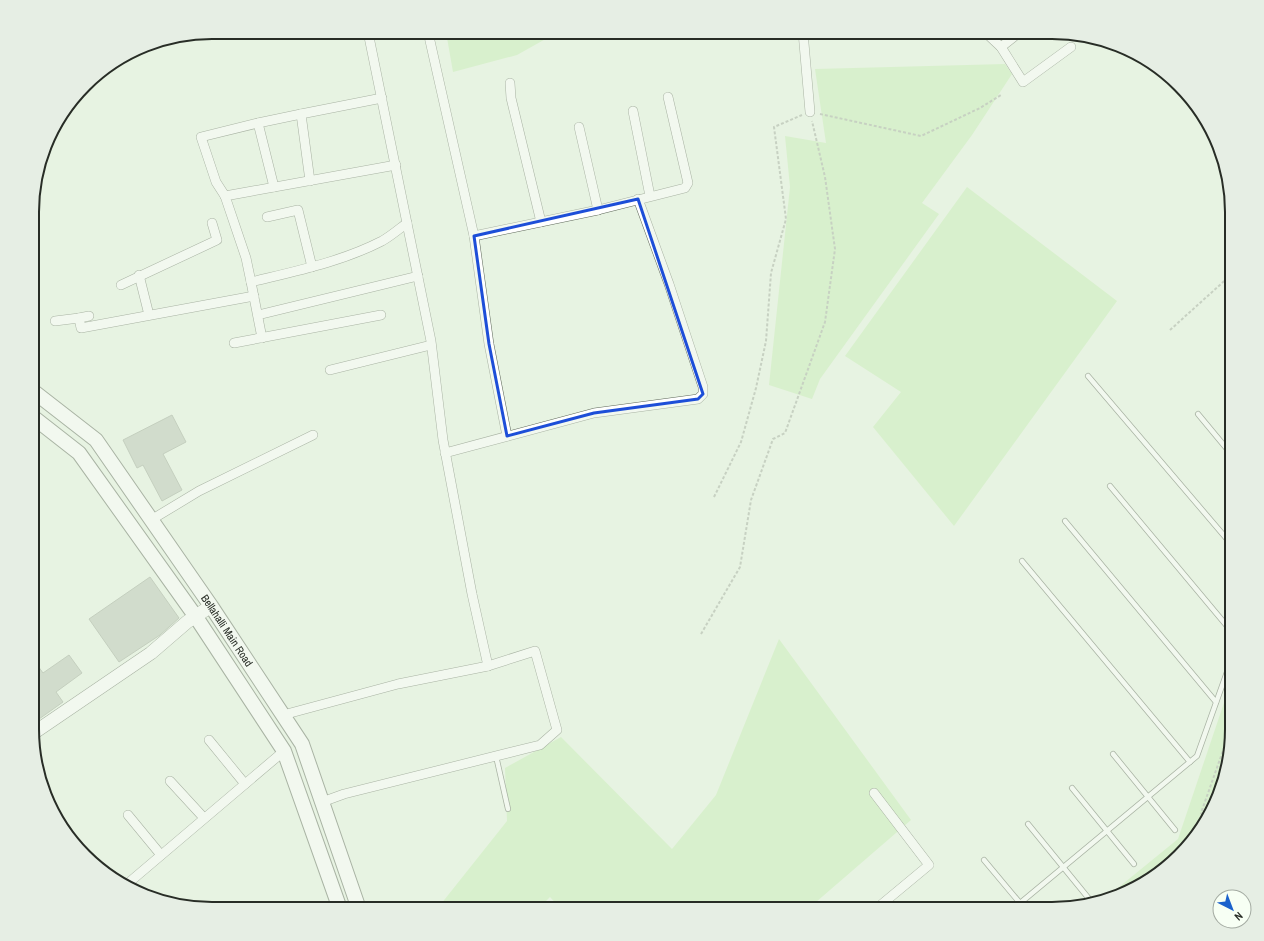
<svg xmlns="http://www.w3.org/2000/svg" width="1264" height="941" font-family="'Archivo Narrow',sans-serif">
	<rect width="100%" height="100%" fill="#e7f3e2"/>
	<!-- green -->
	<g fill="#c6eeb3">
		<path d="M446,32H558L517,55L453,72Z"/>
		<path d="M1005,64L1012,74L972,135L922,203L939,214L820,379L812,399L769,385L790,187L785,136L826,143L815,69Z"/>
		<path d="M967,187L1117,301L954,526L873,427L901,392L845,356Z"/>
		<path d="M779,639L911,820L808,909H561L550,897L538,909H437L507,821L505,768L561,737L672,849L716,795Z"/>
		<path d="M1232,679V741L1218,798L1188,848L1132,891L1108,896L1178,839Z"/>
	</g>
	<!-- building -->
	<g fill="#b7c2b1" stroke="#99a494">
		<path d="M172,415L186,442L163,454L182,490L162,501L143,465L137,468L123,440Z"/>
		<path d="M150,577L179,618L160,635L119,662L89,619Z"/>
		<path d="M69,655L82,673L56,692L63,702L32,724L33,659L43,673Z"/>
	</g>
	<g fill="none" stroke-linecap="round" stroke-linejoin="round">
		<!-- lane casing -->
		<g stroke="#5e6859" stroke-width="6">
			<g id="lane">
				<path d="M1088,376L1232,545"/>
				<path d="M1198,414L1232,455"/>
				<path d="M1110,486L1232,632"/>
				<path d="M1065,521L1216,702"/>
				<path d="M1022,561L1190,762"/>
				<path d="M1113,754L1175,830"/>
				<path d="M496,756L508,809"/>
				<path d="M1072,788L1134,864"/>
				<path d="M1028,824L1090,900"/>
				<path d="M984,860L1025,909"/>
				<path d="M1013,909L1197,756L1232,658"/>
			</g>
		</g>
		<!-- street casing -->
		<g stroke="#5e6859" stroke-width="10">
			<g id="street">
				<path d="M368,32L431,341L443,440L472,594L488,666"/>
				<path d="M428,32L474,236L489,344L507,436"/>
				<path d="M803,32L810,112"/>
				<path d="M985,32L1001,47L1023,82L1071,47"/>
				<path d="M803,35L864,32"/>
				<path d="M1001,47L1020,32"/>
				<path d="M510,83L511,98L541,222"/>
				<path d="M633,111L650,196"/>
				<path d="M579,127L598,210"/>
				<path d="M310,181L301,114L382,98"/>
				<path d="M274,187L258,123L301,114"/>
				<path d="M225,196L216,182L201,137L258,123"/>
				<path d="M267,217L298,210L312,267"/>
				<path d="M474,236L598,210L685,188L688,183L668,97"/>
				<path d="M139,275L149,315"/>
				<path d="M251,282L246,258L225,196L396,165"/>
				<path d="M121,285L217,240L212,223"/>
				<path d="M258,315L418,276"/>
				<path d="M79,318L89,316"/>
				<path d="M55,321L79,318L81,328L254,296"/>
				<path d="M262,338L251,282C296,271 341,262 382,241C391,236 399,229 407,223"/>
				<path d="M234,343L381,315"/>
				<path d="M330,370L431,345"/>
				<path d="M445,453L594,413L698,399L703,394V387L669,284L638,199"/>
				<path d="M151,520L199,491L313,435"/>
				<path d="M283,715L398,684L488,666L535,651L557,730L540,745L344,794L322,802"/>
				<path d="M209,740L245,784"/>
				<path d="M170,781L204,818"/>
				<path d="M874,793L929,865L876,909"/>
				<path d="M128,815L161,855"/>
				<path d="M86,854L100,869"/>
				<path d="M126,885L284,751"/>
			</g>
		</g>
		<!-- secondary casing -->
		<g stroke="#5e6859" stroke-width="14">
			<path id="secondary" d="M32,734L151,653L187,622L211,606"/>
		</g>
		<!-- primary casing -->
		<g stroke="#5e6859" stroke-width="16">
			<g id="primary">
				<path id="s1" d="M33,391L96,440L211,606L302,744L359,909"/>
				<path d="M33,417L79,453L196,617L284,751L340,909"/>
			</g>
		</g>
		<!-- path -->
		<g stroke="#a0a99c" stroke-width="2" stroke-dasharray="3 2" stroke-linecap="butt">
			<path d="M820,114L921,136L980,108L1001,95"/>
			<path d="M1170,330L1232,274"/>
			<path d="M714,497L741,442L756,388L766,341L771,273L786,219L774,127L802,115"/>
			<path d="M701,634L740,567L751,500L773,439L785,433L825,322L835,249L825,177L812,121"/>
			<path d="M1206,819L1201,813L1232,725"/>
		</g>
		<!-- lane -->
		<use href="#lane" stroke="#fff" stroke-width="4.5"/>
		<!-- street -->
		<use href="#street" stroke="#fff" stroke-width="9"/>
		<!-- secondary -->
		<use href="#secondary" stroke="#fff" stroke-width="13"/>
		<!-- primary -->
		<use href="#primary" stroke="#fff" stroke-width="14"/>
	</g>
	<!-- marked area -->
	<path d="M0 0H1264V941H0ZM638,199L703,394L698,399L594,413L507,436L489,344L474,236Z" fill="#e7f3e2" fill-opacity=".55" fill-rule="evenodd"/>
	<path fill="none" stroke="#1d4ed8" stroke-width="3" stroke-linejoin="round" d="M638,199L703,394L698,399L594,413L507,436L489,344L474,236Z"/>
	<g text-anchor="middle" stroke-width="3" stroke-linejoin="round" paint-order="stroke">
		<!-- street labels -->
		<g font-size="11" fill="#282d26" stroke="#f7fff4">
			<text dy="4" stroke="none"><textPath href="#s1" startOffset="311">Bellahalli Main Road</textPath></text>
		</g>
	</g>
	<!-- crop -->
	<path d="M0 0H1264V941H0ZM212 39H1052A173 173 0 0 1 1225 212V729A173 173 0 0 1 1052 902H212A173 173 0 0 1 39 729V212A173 173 0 0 1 212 39Z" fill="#e6eee4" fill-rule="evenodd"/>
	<path fill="none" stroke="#282d26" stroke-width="2" d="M212 39H1052A173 173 0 0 1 1225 212V729A173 173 0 0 1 1052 902H212A173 173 0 0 1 39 729V212A173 173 0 0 1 212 39Z"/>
	<!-- north arrow -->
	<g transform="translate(1232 909) rotate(138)"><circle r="19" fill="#f7fff4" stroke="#a4aba2"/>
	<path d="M0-3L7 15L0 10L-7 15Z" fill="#1a61cc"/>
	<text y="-6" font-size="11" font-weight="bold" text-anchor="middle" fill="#282d26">N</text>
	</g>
</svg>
